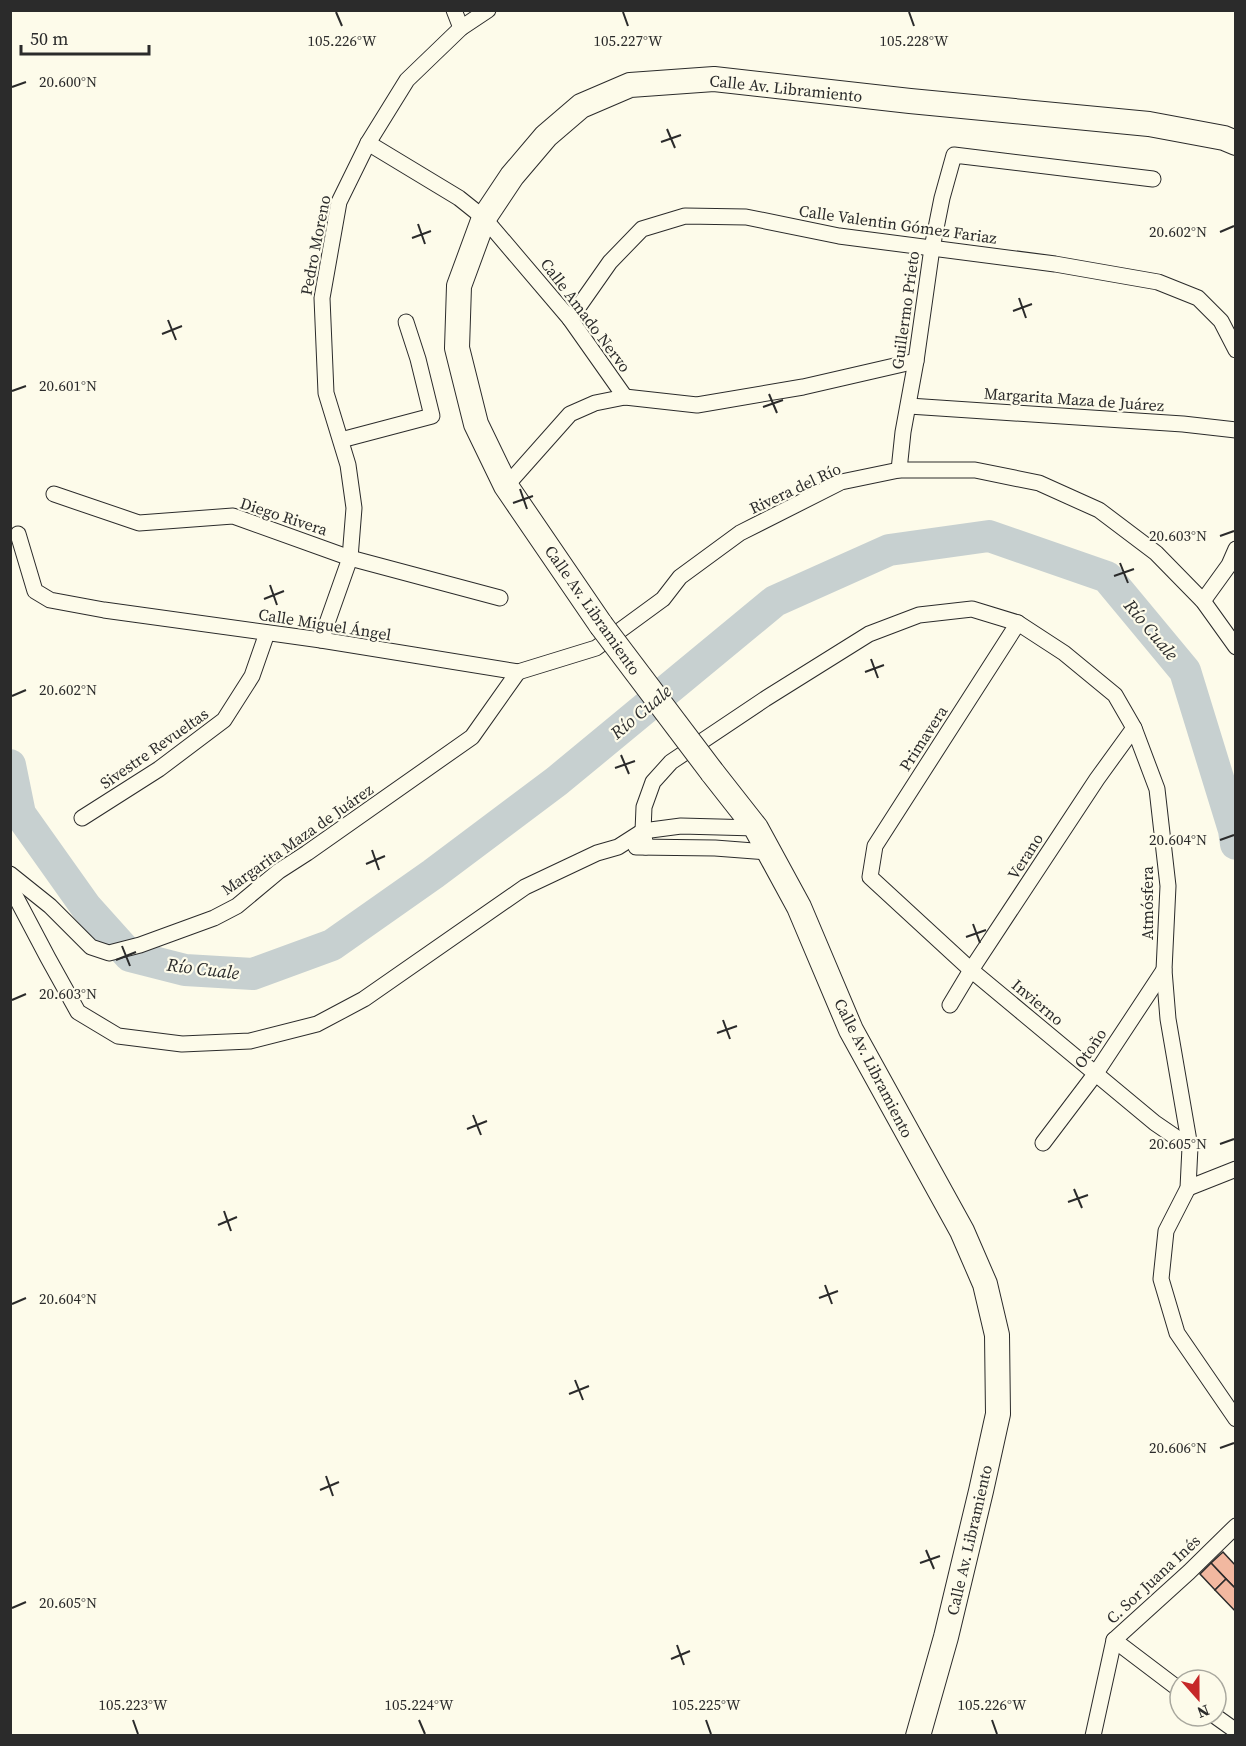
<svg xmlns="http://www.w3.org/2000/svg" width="1246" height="1746" font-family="'Source Serif 4',serif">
	<rect width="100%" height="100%" fill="#fdfbea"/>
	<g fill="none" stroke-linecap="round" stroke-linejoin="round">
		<!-- river -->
		<path stroke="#c7d0d0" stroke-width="32" d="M10,765L20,814L86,907L130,956L185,970L253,974L332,945L433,874L557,781L775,601L889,550L989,536L1107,577L1185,671L1234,830L1236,844"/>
	</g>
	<!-- building -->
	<g fill="#f2b8a0" stroke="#2b2b2b" stroke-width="1.5">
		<path d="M1223,1552L1236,1566V1586L1234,1587L1211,1563Z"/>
		<path d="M1211,1563L1226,1579L1215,1590L1200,1574Z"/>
		<path d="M1226,1579L1236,1589V1612L1215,1590Z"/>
	</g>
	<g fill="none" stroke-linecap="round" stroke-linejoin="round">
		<!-- street casing -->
		<g stroke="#2b2b2b" stroke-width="17">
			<g id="street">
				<path d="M454,10L461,28"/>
				<path d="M368,143L459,198L484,218L570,319L625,397"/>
				<path d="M570,319L610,262L642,229L685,216L746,217L839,236L1055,264L1158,282L1198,298L1221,321L1236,350"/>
				<path d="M909,406L1183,424L1236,430"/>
				<path d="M341,440L432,416L418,359L406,322"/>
				<path d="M899,470L903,432L916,361L932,248L942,198L954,155L1153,179"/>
				<path d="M506,486L570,414L595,403L625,397L697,405L803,387L916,361"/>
				<path d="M54,494L139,523L233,516L350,558L500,598"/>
				<path d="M18,534L35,591L50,600L104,610L321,640L518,672L596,648L663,599L680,577L740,533L841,482L899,470H975L1039,483L1099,510L1156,553L1203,601L1236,647"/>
				<path d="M1203,601L1229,565L1236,549"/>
				<path d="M1018,623L875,846L870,877L971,970L1155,1123L1190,1147"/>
				<path d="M321,640L350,558L354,508L348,465L326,393L322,298L339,202L368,143L407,80L461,28L488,10"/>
				<path d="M82,818L159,769L224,720L252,676L267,633"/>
				<path d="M636,847L715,848L768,852"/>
				<path d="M646,847L643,831L644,807L653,782L671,762L765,699L869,634L919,615L972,609L1018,623L1064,653L1115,695L1134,728L1157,789L1168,886L1164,970L1168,1019L1190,1147L1188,1188L1166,1231L1161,1279L1177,1333L1236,1419"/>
				<path d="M10,874L50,906L91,947L109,953L140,945L214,918L237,906L279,871L307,853L472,737L518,672"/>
				<path d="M10,886L48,958L78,1012L118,1036L182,1044L250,1041L317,1024L364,999L525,887L597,853L618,847L643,831L681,826L756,828"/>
				<path d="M950,1005L971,970L1097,779L1134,728"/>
				<path d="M1043,1143L1096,1073L1164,970"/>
				<path d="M1188,1188L1236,1169"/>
				<path d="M1114,1640L1180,1690"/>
				<path d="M1215,1716L1236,1731"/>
				<path d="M1093,1736L1114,1640L1189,1572L1236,1526"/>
			</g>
		</g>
		<!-- primary casing -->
		<g stroke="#2b2b2b" stroke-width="26">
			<g id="primary">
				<path d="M601,625L506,486L476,424L457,348L459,286L484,218L512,176L546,136L581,106L630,85L714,79L910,101L1149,124L1224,138L1236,143"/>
				<path d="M712,772L756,828L799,907L851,1030L962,1231L985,1284L997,1335L998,1414L981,1491L946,1637L918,1736"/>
			</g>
		</g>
		<!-- street -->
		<use href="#street" stroke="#fdfbea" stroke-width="15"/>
		<!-- primary -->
		<use href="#primary" stroke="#fdfbea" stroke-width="24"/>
		<!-- primary-bridge casing -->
		<g stroke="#2b2b2b" stroke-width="26" stroke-linecap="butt">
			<path id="primary-bridge" d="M601,625L712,772"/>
		</g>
		<!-- primary-bridge -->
		<use href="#primary-bridge" stroke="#fdfbea" stroke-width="24"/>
	</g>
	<!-- ticks -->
	<path fill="none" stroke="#2b2b2b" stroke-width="2" d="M336,12L342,26M623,12L628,26M909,12L914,26M12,87L26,82M667,129L675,148M661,142L681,135M418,224L425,244M1220,232L1234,226M412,238L431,231M1019,298L1026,318M1013,311L1032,304M168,320L176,340M162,334L182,326M12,391L26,386M769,394L777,413M763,407L783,400M520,489L527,509M513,503L533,496M1220,536L1234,531M1120,563L1128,583M1114,576L1134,569M270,585L277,605M264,599L284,591M871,659L878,678M865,672L884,665M12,696L26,690M621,755L629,774M615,768L635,761M1220,840L1234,835M372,850L379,870M366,864L385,856M973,924L980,943M966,937L986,930M122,946L130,966M116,960L136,952M12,1000L26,994M723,1020L730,1039M717,1033L737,1026M473,1115L481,1135M467,1129L487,1121M1220,1144L1234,1139M1074,1189L1082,1208M1068,1202L1088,1195M224,1211L231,1231M218,1225L237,1217M825,1285L832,1304M819,1298L838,1291M12,1304L26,1298M575,1380L583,1400M569,1394L589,1386M1220,1448L1234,1443M326,1476L333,1496M320,1490L339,1482M926,1550L934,1569M920,1563L940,1556M12,1608L26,1602M677,1645L684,1665M671,1659L690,1651M133,1720L138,1734M419,1720L425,1734M706,1720L711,1734M992,1720L997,1734"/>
	<g text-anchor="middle" stroke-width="4.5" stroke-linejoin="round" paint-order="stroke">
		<!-- street labels -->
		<g font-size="16" fill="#2b2b2b" stroke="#fdfbea">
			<text transform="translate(786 88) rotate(6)" y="6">Calle Av. Libramiento</text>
			<text transform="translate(898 224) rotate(8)" y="6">Calle Valentin Gómez Fariaz</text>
			<text transform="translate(315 245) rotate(-79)" y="6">Pedro Moreno</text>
			<text transform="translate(905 310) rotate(-82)" y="6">Guillermo Prieto</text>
			<text transform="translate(586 315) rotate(53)" y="6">Calle Amado Nervo</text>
			<text transform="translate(1074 399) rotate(4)" y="6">Margarita Maza de Juárez</text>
			<text transform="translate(795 488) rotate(-25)" y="6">Rivera del Río</text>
			<text transform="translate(284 516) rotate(18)" y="6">Diego Rivera</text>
			<text transform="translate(593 610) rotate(55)" y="6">Calle Av. Libramiento</text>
			<text transform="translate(325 624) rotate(9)" y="6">Calle Miguel Ángel</text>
			<text transform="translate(923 738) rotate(-57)" y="6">Primavera</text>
			<text transform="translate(154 748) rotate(-35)" y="6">Sivestre Revueltas</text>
			<text transform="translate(297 839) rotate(-35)" y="6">Margarita Maza de Juárez</text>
			<text transform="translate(1025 856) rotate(-57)" y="6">Verano</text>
			<text transform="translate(1147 903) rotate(-90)" y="6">Atmósfera</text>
			<text transform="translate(1038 1002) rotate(40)" y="6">Invierno</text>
			<text transform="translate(1090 1048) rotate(-56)" y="6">Otoño</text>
			<text transform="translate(874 1068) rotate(63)" y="6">Calle Av. Libramiento</text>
			<text transform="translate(969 1540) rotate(-77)" y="6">Calle Av. Libramiento</text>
			<text transform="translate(1153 1579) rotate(-43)" y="6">C. Sor Juana Inés</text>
		</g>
		<!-- water labels -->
		<g font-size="18" font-style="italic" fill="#2b2b2b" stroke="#fdfbea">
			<text transform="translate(1151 630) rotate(50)" y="6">Río Cuale</text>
			<text transform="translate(641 712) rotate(-40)" y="6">Río Cuale</text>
			<text transform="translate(203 969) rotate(7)" y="6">Río Cuale</text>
		</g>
	</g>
	<g font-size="15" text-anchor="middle" fill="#2b2b2b" stroke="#fdfbea" stroke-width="4.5" stroke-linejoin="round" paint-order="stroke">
		<text x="342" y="46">105.226°W</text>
		<text x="628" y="46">105.227°W</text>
		<text x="914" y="46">105.228°W</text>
		<text x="68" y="87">20.600°N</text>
		<text x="1178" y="237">20.602°N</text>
		<text x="68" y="391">20.601°N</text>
		<text x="1178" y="541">20.603°N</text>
		<text x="68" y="695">20.602°N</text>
		<text x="1178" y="845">20.604°N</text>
		<text x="68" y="999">20.603°N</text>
		<text x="1178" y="1149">20.605°N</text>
		<text x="68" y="1304">20.604°N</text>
		<text x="1178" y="1453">20.606°N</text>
		<text x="68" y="1608">20.605°N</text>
		<text x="133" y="1710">105.223°W</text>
		<text x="419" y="1710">105.224°W</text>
		<text x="706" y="1710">105.225°W</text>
		<text x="992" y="1710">105.226°W</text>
	</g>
	<!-- border -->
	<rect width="1246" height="1746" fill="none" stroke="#2b2b2b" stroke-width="24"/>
	<!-- north arrow -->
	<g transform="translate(1198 1698) rotate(159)"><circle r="28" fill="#fdfbea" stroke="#a9a89e" stroke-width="1.5"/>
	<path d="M0-4.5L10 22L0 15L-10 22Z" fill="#c62828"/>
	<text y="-9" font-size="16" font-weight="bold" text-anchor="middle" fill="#2b2b2b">N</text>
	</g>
	<!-- scale -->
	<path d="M21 45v9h128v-9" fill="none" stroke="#2b2b2b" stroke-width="3"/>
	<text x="30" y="45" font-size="18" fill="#2b2b2b" stroke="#fdfbea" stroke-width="4.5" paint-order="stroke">50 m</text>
</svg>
